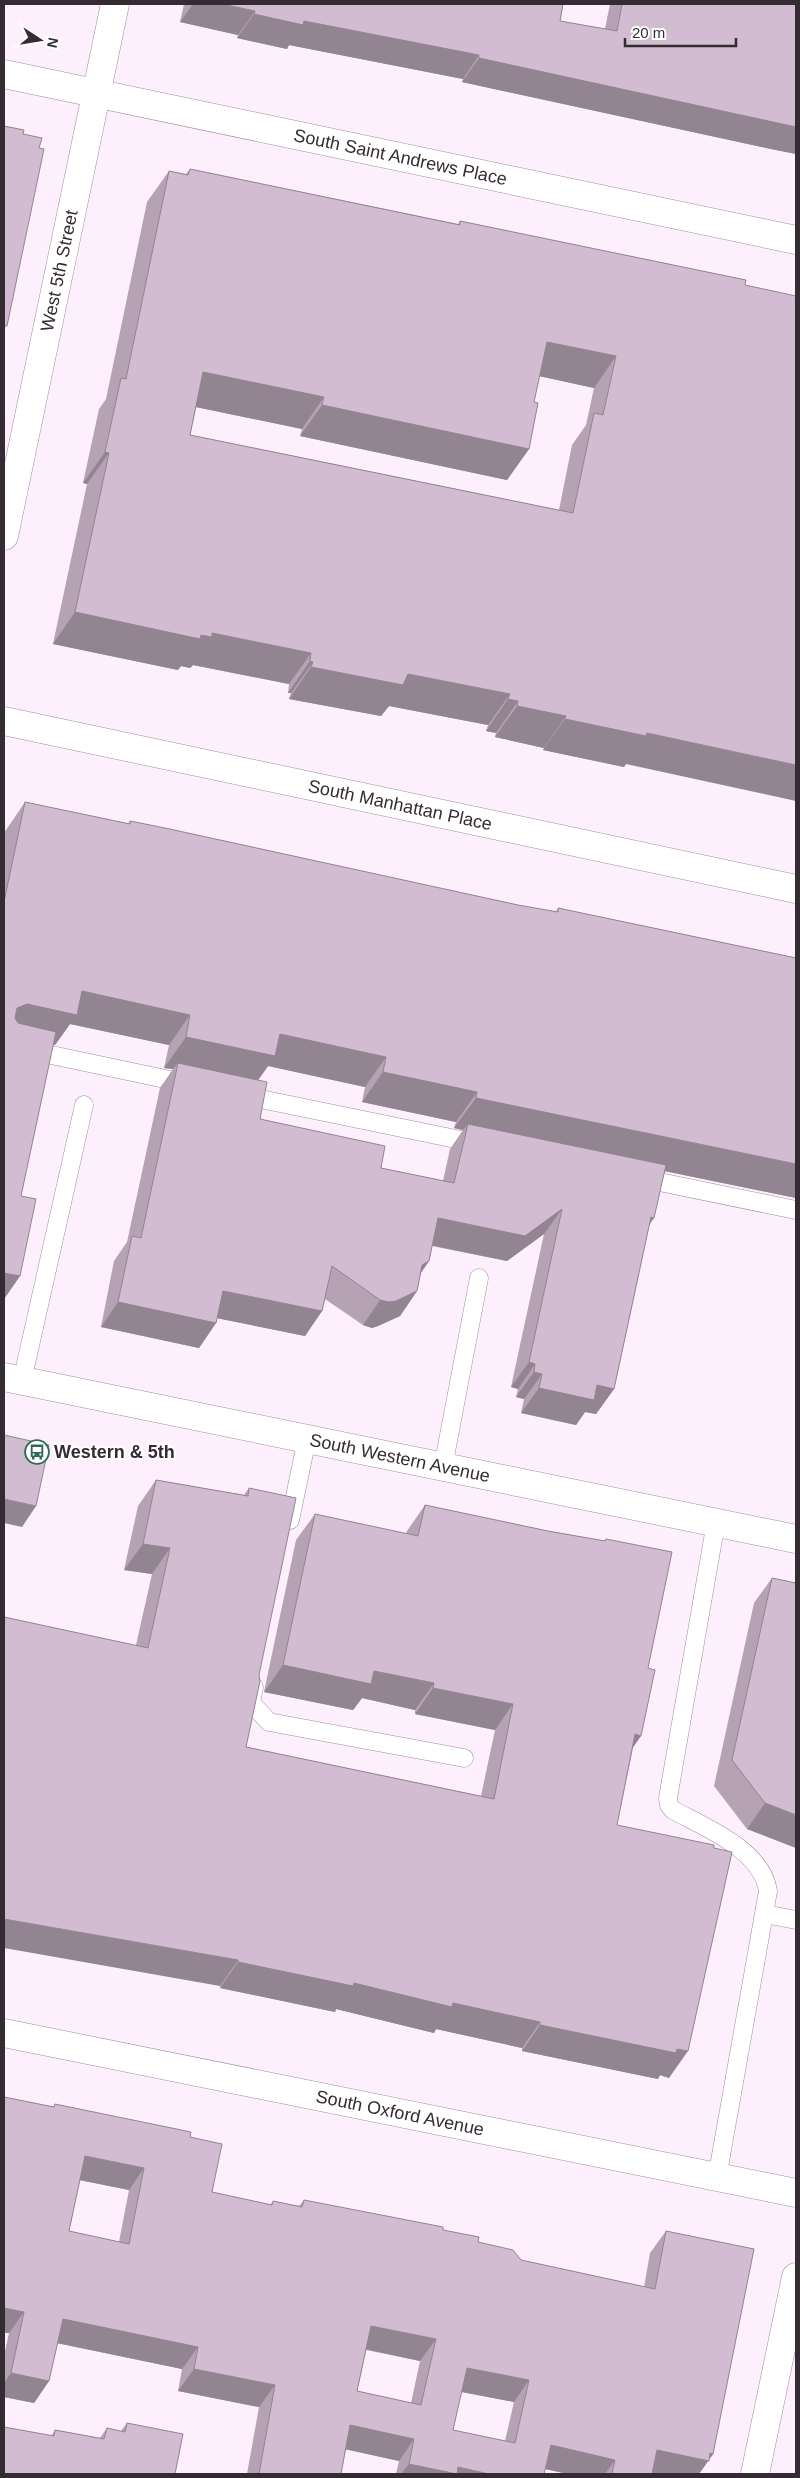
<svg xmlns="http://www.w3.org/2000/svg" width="800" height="2478" font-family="Helvetica,sans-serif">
	<rect width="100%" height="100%" fill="#fdeffc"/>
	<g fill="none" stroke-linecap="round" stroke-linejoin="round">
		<!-- lane casing -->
		<g stroke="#a28da1" stroke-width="19">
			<g id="lane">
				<path d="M4,1045L189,1084"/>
				<path d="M241,1095L480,1144"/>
				<path d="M640,1178L796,1210"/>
				<path d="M22,1381L84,1105"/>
				<path d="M443,1467L479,1278"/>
				<path d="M290,1520L307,1439"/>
				<path d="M716,1522L668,1798L669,1805L673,1810C706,1828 762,1850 768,1891L717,2178"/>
				<path d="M254,1687L251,1703L269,1722L464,1758"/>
				<path d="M765,1914L796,1920"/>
			</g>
		</g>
		<!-- street casing -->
		<g stroke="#a28da1" stroke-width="29">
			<g id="street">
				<path id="s1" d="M4,74L796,240"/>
				<path id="s2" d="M4,536L115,4"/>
				<path id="s3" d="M4,721L796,889"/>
				<path id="s4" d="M4,2033L796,2193"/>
				<path d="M755,2474L796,2277"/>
			</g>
		</g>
		<!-- primary casing -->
		<g stroke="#a28da1" stroke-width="29">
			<g id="primary">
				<path id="s5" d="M4,1377L796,1539"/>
			</g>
		</g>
		<!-- lane -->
		<use href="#lane" stroke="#fff" stroke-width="18"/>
		<!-- street -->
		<use href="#street" stroke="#fff" stroke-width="28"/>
		<!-- primary -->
		<use href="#primary" stroke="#fff" stroke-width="28"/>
	</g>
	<!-- wall -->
	<g fill="#b5a2b4" fill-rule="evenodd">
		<path d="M184,4H563L560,21L605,29L610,4H796V154L771,149L462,82L463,79L289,45L287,49L237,38L238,35L180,22Z"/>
		<path d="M190,169L458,224L460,221L746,280L626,764L624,767L543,750L544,748L495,737L496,733L486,731L488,725L389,706L381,716L289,699L291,693H288L289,684L193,665L190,668L181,666L178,670L53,644L87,484L83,483L99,409L106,399L147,202L169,171L186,174ZM539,376L594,388L586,425L572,445L559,510L190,435L196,407L302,429L300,436L507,480L529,449L534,402Z"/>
		<path d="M25,802L128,824L130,821L518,905L556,912L558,908L796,958V1198L664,1171L649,1226L614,1389L596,1414L585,1412L576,1425L521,1413L524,1399L516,1397L518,1389L511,1387L544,1234L507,1261L432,1246L429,1261L421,1273L417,1291L400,1316L378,1326L372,1328L363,1325L325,1299L322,1311L305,1336L217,1318L216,1323L199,1348L101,1327L114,1261L127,1242L160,1088L173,1069L164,1068L169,1045L70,1024L55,1045L53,1044L21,1196L20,1276L4,1299V833ZM268,1066L365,1087L362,1102L456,1122L454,1128L463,1130L450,1149L443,1181L381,1168L260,1119L258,1080Z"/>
		<path d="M156,1480L244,1495L249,1488L259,1675L246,1747L481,1796L495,1730L415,1714V1710L362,1698L353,1710L264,1692L296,1540L315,1514L406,1534L407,1531L425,1505L548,1531L605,1541L606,1539L633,1748L617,1825L669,2078L660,2075L658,2079L522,2051V2048L436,2029L434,2033L336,2009L335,2012L220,1988V1986L136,1645L152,1574L124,1570L138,1506Z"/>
		<path d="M772,1578L796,1848L747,1829L714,1786L754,1603Z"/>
		<path d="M4,2097L53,2107L55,2104L190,2137L212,2192L270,2205L273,2201L299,2206L304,2200L443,2230L478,2242L521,2260L644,2287L650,2253L666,2231L713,2454L699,2474H568L545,2469L544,2474H396L399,2461L346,2449L341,2474H247L259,2407L178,2391L182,2369L57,2343L49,2381L34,2403L4,2397V2356L9,2333H4ZM80,2180L129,2190L119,2242L69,2231ZM366,2350L420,2361L411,2403L357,2391ZM461,2392L514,2402L505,2441L453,2430Z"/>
		<path d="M127,2423L175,2474L51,2436L55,2430L100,2438L107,2428L121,2431Z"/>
	</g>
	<!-- shaded-wall -->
	<g fill="#938492">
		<path d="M193,4H222L255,11L238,35L180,22Z"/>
		<path d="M254,14L304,21L479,55L463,79L289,45L287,49L237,38Z"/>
		<path d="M479,58L796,127V154L771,149L462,82Z"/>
		<path d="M547,342L616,356L594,388L525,373Z"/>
		<path d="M203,372L324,397L302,429L181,404Z"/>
		<path d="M322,405L529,449L507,480L300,436Z"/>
		<path d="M105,452L109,453L87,484L83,483Z"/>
		<path d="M75,612L201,635L212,633L311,653L289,684L193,665L190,668L181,666L178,670L53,644Z"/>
		<path d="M310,661L313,662L291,693H288Z"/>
		<path d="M311,667L408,674L510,694L488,725L389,706L381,716L289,699Z"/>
		<path d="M508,699L518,701L496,733L486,731Z"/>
		<path d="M517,706L566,716L544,748L495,737Z"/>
		<path d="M565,719L647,733L796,765V801L626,764L624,767L543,750Z"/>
		<path d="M82,991L190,1015L169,1045L70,1024L55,1045L6,1035L17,1008L27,1004Z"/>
		<path d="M280,1034L386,1057L365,1087L268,1066L254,1086L178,1063L173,1069L164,1068L186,1037Z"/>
		<path d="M383,1072L477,1092L456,1122L362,1102Z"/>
		<path d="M476,1098L796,1164V1198L466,1130L468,1124L463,1130L454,1128Z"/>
		<path d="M562,1209L544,1234L507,1261L420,1243L438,1218Z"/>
		<path d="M651,1217L654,1218L637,1243Z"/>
		<path d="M429,1261L411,1287L422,1265Z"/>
		<path d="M4,1273L20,1276L4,1299Z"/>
		<path d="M223,1291L322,1311L305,1336L206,1316Z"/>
		<path d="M417,1291L400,1316L378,1326L372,1328L363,1325L380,1300Z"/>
		<path d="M118,1302L216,1323L199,1348L101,1327Z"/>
		<path d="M529,1362L535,1364L518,1389L511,1387Z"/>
		<path d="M534,1372L542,1374L524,1399L516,1397Z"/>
		<path d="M597,1385L614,1389L596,1414L585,1412L576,1425L521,1413L539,1388Z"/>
		<path d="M4,1499L36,1506L22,1527L4,1523Z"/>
		<path d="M143,1544L170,1548L152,1574L124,1570Z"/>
		<path d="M283,1665L374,1671L434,1683L415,1710L362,1698L353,1710L264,1692Z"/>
		<path d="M433,1688L513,1704L495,1730L415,1714Z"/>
		<path d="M635,1734L641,1736L623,1762Z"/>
		<path d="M765,1803L796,1815V1848L747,1829Z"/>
		<path d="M4,1919L238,1960L220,1986L4,1948Z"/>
		<path d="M238,1962L354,1983L453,2003L540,2022L522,2048L436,2029L434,2033L336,2009L335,2012L220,1988Z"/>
		<path d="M540,2025L677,2049L688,2051L669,2078L660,2075L658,2079L522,2051Z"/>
		<path d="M85,2156L144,2168L129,2190L69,2178Z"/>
		<path d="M4,2308L24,2312L9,2333H4Z"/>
		<path d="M63,2319L198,2347L182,2369L47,2341Z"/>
		<path d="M371,2326L436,2339L420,2361L356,2347Z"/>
		<path d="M467,2368L529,2380L514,2402L452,2390Z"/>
		<path d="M194,2369L275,2385L259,2407L178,2391Z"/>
		<path d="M11,2373L49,2381L34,2403L4,2397V2383Z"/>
		<path d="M350,2425L414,2439L399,2461L335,2447Z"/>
		<path d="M551,2445L615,2460L605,2474H568L536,2467Z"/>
		<path d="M657,2450L710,2453L713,2454L699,2474H652L642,2472Z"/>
		<path d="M409,2464L458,2467L489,2474H401Z"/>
	</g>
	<!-- building -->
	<g fill="#d2bcd1" stroke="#938492" fill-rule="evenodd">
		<path d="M222,4H563L560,21L617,31L622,4H796V127L479,58V55L304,21L303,25L254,14L255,11Z"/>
		<path d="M4,126L24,130L23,134L42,138L39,148L44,149L7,326H4Z"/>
		<path d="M190,169L460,225V221L746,280L745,285L796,296V765L647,733L646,736L565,719L566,716L517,706L518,701L508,699L510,694L408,674L403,685L311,667L313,662L310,661L311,653L212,633V637L201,635L200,639L75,612L109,453L105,452L121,378L126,379L169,171L188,175ZM547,342L616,356L603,415L594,413L573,513L190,435L203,372L324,397L322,405L529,449L538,403L534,402Z"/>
		<path d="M25,802L130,824V821L165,828L518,905L558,912V908L796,958V1164L476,1098L477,1092L383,1072L386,1057L280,1034L275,1056L186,1037L190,1015L82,991L77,1015L27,1004L17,1008L15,1018L18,1023L56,1032L21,1196L36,1199L20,1276L4,1273V902Z"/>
		<path d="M178,1063L267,1082L260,1119L385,1146L381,1168L454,1183L468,1124L666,1165L654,1218L651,1217L614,1389L597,1385L594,1400L539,1388L542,1374L534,1372L535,1364L529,1362L562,1209L525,1236L438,1218L429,1261L422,1265L417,1291L396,1301L389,1302L380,1300L332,1266L322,1311L223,1291L216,1323L118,1302L132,1236L141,1238Z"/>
		<path d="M4,1435L49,1445L36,1506L4,1499Z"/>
		<path d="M156,1480L248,1496L249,1488L296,1498L259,1675L260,1681L246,1747L494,1799L513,1704L433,1688L434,1683L374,1671L371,1684L283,1665L315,1514L418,1536L425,1505L548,1531L605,1541L606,1539L672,1552L648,1668L655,1670L641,1736L635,1734L617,1825L714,1845V1848L732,1852L688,2051L677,2049L676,2053L540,2025V2022L453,2003L452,2007L354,1983L353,1986L238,1962V1960L4,1919V1617L148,1648L170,1548L143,1544Z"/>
		<path d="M772,1578L796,1583V1815L765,1803L732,1760Z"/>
		<path d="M4,2097L54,2107L55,2104L191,2132L190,2137L222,2144L212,2192L272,2205L273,2201L302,2207L304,2200L443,2227V2230L479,2237L478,2242L513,2250L521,2260L655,2289L666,2231L754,2249L713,2454L710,2453L709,2461L657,2450L652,2474H612L615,2460L551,2445L544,2474H489L458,2467L457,2474L409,2464L414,2439L350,2425L341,2474H259L275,2385L194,2369L198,2347L63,2319L49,2381L11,2373L24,2312L4,2308ZM85,2156L144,2168L129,2244L69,2231ZM371,2326L436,2339L421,2405L357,2391ZM467,2368L529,2380L515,2443L453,2430Z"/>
		<path d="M127,2423L183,2434L175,2474H4V2427L54,2436L55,2430L104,2439L107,2428L125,2432Z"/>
	</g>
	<!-- icons -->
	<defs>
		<g id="bus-ring" transform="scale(1.25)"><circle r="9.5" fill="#fff" stroke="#2e6a55" stroke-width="1.5"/><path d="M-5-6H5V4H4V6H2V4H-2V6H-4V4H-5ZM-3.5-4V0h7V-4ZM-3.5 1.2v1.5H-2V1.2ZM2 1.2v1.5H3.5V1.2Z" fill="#2e6a55"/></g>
	</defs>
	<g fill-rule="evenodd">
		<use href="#bus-ring" x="37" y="1452"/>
	</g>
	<g text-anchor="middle" stroke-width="4.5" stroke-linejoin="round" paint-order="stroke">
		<!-- street labels -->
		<g font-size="18" fill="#342b33" stroke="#fff">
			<text dy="6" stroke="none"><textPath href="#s1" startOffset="405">South Saint Andrews Place</textPath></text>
			<text dy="6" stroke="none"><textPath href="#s2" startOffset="271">West 5th Street</textPath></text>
			<text dy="6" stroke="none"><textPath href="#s3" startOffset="405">South Manhattan Place</textPath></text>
			<text dy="6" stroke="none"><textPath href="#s5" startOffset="404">South Western Avenue</textPath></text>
			<text dy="6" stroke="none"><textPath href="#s4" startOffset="404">South Oxford Avenue</textPath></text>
		</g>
		<!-- poi labels -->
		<g font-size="18" font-weight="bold" fill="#342b33" stroke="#fff" text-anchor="start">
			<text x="54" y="1458">Western &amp; 5th</text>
		</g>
	</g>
	<!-- border -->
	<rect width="800" height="2478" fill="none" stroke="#342b33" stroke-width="10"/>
	<!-- north arrow -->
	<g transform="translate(40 40) rotate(102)" stroke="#ffffff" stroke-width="4" paint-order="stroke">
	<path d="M0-4L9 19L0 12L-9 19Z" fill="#342b33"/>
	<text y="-8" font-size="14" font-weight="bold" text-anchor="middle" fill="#342b33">N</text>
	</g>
	<!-- scale -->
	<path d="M625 38v8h111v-8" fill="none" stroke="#342b33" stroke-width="2.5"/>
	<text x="632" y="38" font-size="15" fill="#342b33" stroke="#ffffff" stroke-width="4" paint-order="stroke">20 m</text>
</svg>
